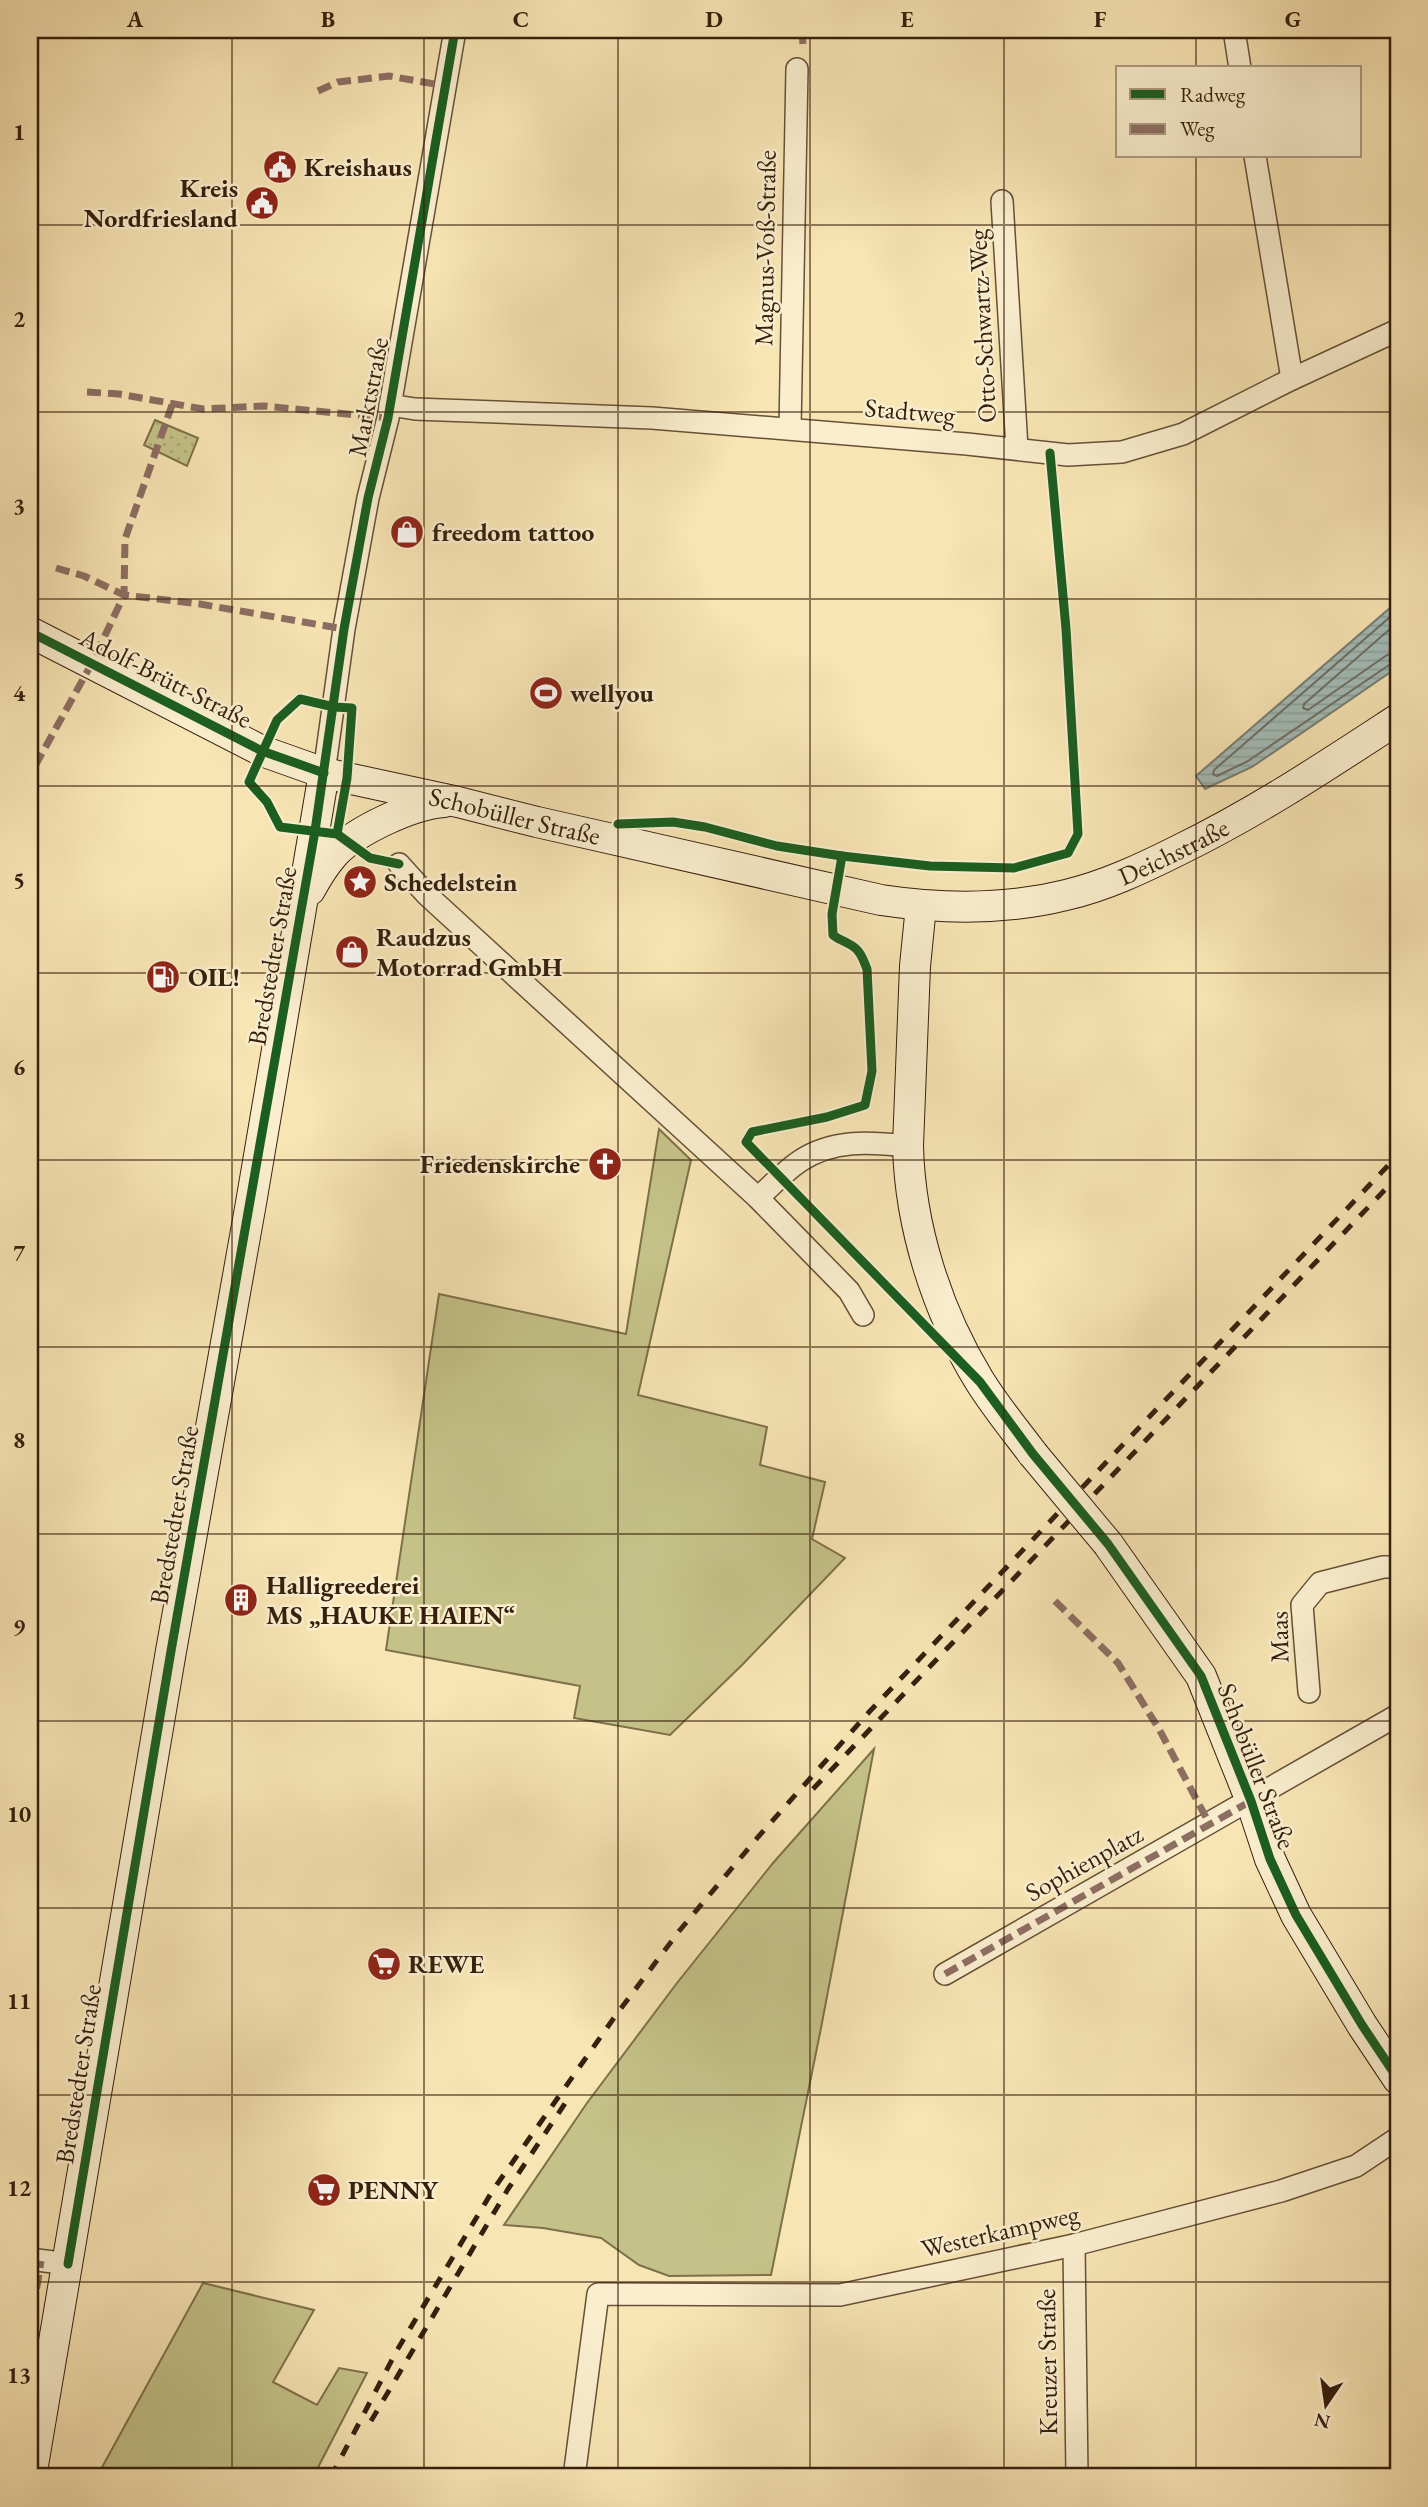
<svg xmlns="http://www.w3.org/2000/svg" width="1428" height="2507" font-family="'EB Garamond',serif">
	<defs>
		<pattern id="park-dots" width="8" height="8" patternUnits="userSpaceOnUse" patternTransform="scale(1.75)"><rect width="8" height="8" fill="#c4c288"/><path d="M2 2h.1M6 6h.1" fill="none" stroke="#a9a674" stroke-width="1.8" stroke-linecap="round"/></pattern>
		<pattern id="water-rules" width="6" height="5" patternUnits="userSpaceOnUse" patternTransform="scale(1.75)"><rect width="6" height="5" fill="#a3bcb9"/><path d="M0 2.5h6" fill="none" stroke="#8da19e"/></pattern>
	</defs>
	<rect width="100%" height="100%" fill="#f8e5b4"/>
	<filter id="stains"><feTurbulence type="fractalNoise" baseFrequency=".00286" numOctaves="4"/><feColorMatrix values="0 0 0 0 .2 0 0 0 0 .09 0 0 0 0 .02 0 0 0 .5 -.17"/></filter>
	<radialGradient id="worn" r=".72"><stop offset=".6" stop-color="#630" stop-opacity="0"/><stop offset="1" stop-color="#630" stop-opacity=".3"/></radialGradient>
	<!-- green -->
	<g fill="#c4c288" stroke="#7d704a" stroke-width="2">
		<path d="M659,1129L691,1160L638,1395L767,1427L760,1465L825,1482L812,1539L845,1558L742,1665L670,1735L574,1718L580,1686L386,1650L439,1294L626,1334Z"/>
		<path d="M874,1749L821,2028L771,2275L669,2276L639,2265L601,2238L543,2228L504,2225L587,2103L677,1983L773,1863Z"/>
		<path d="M203,2283L314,2310L273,2382L317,2405L339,2368L367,2373L313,2477H60L61,2468L100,2471Z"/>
	</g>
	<!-- park -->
	<path fill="url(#park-dots)" stroke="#7d704a" stroke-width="2" d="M155,420L198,438L187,466L144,445Z"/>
	<!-- water -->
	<path fill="url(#water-rules)" stroke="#777d74" stroke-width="2" d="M1398,601V667L1252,767L1205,789L1196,776Z"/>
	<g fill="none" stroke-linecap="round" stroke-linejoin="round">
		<!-- shore -->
		<g stroke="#6c6e63" stroke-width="2">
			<path d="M1398,610L1214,770L1213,774L1217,776L1248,761L1392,663L1398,661"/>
			<path d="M1398,622L1304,704L1303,708L1308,710L1387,655L1398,653"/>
		</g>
		<!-- minor casing -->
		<g stroke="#665037" stroke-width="24">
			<g id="minor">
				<path d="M1234,30L1240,68"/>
				<path d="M1255,156L1292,379"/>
				<path d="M1002,201L1017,448"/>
				<path d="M390,405L415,409L652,418L967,444L1068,455L1122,452L1183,434L1292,379L1398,330"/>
				<path d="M790,428L797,69"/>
				<path d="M324,773L344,629L368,498L388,418L455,30"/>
				<path d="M399,864L427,895L758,1198C771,1186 785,1171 800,1161C833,1139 870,1142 908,1146"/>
				<path d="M758,1198L849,1291L863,1315"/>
				<path d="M1309,1692L1302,1605L1320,1583L1383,1567H1398"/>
				<path d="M945,1974L1398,1715"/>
				<path d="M1074,2245L1077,2477"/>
				<path d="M30,2259L68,2264"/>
				<path d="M574,2477L598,2294L840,2295L1074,2245L1281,2191L1356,2166L1398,2138"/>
			</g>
		</g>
		<!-- secondary casing -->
		<g stroke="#361f0d" stroke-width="32">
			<g id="secondary">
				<path id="s1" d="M30,632L262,751L324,773L458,802L537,822L881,900C941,909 1006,910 1066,895C1105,886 1143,868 1179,850C1257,812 1326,766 1398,719"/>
				<path d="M310,890C317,877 325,864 335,853C357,830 413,804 444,802"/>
				<path d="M921,906L915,966L908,1146C910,1227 937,1311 979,1380C995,1406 1015,1430 1033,1454"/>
				<path d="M1108,1544L1201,1676L1251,1801L1270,1859L1296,1915L1362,2025L1398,2079"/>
				<path d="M31,2477L171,1651L251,1203L324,773"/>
			</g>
		</g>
		<!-- minor -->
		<use href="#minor" stroke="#faeece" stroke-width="21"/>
		<!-- secondary -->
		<use href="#secondary" stroke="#faeece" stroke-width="30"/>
		<!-- rail -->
		<g stroke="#361f0d" stroke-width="5" stroke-dasharray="12 12" stroke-linecap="butt">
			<path d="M813,1789L1398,1176"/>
			<path d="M371,2421L508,2189L566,2102"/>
			<path d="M331,2477L396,2352L493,2190L616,2015L680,1930L758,1837L870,1711L1398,1155"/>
		</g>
		<!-- secondary-bridge casing -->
		<g stroke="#361f0d" stroke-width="32" stroke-linecap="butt">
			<path id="secondary-bridge" d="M1033,1454L1108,1544"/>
		</g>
		<!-- secondary-bridge -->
		<use href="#secondary-bridge" stroke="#faeece" stroke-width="30"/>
		<!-- quiet -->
		<g stroke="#8d6e63" stroke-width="7" stroke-dasharray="14 7" stroke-linecap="butt">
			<path d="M802,30L803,45"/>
			<path d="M318,91L338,82L389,76L446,86"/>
			<path d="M87,392L119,394L203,409L264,406L388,418"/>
			<path d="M172,405L125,539L124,595L200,604L344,629"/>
			<path d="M30,786L35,766L92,663L124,595L84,576L56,568"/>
			<path d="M1055,1601L1118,1663L1159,1729L1210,1825"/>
			<path d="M945,1974L1251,1801"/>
			<path d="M30,2330L41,2261"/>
		</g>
		<!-- cycleway casing -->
		<g stroke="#faeece" stroke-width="13">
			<g id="cycleway">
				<path d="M1050,453L1066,629L1078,834L1068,853L1014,868L930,866L842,856L832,914L833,935C839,940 843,940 849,944C860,949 863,959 867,969L872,1071L865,1105L827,1117L752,1132L746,1142L980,1382L1033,1454L1108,1544L1201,1676L1251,1801L1270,1859L1296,1915L1362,2025L1398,2079"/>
				<path d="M30,632L262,751L324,773"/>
				<path d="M618,824L673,822L705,827L777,846L842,856"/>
				<path d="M337,834L347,778L352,708L334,707L300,699L277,720L249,782L267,802L280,827L337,834L370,858L399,864"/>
				<path d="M68,2264L171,1651L315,831L344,629L368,498L388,418L455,30"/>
			</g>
		</g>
		<!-- cycleway -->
		<use href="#cycleway" stroke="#1b5e20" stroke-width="9"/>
	</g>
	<!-- grid -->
	<path fill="none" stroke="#361f0d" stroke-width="2" stroke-opacity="0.55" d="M232,30V2477M424,30V2477M618,30V2477M810,30V2477M1004,30V2477M1196,30V68M1196,156V2477M30,225H1398M30,412H1398M30,599H1398M30,786H1398M30,973H1398M30,1160H1398M30,1347H1398M30,1534H1398M30,1721H1398M30,1908H1398M30,2095H1398M30,2282H1398"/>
	<!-- icons -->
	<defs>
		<g id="civic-disc" transform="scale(1.75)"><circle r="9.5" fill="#8f2418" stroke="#faeece"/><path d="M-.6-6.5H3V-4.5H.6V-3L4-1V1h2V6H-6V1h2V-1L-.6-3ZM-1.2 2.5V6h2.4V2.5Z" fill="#fff"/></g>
		<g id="shop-disc" transform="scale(1.75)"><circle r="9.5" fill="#8f2418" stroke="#faeece"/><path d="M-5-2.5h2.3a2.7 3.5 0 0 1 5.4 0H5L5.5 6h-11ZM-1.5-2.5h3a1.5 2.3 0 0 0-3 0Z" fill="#fff"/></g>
		<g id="stadium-disc" transform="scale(1.75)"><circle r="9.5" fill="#8f2418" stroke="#faeece"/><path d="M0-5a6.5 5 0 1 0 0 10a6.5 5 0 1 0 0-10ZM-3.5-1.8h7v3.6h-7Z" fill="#fff"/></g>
		<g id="sight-disc" transform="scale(1.75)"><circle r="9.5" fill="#8f2418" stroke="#faeece"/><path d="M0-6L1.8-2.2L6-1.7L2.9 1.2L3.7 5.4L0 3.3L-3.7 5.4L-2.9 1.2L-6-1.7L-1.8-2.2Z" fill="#fff"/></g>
		<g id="fuel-disc" transform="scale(1.75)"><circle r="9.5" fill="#8f2418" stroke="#faeece"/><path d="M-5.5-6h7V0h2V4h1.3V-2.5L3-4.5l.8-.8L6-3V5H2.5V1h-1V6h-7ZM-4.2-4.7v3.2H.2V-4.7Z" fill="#fff"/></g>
		<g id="church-disc" transform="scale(1.75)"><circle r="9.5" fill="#8f2418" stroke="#faeece"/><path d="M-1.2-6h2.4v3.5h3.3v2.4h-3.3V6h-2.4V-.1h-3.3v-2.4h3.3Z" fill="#fff"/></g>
		<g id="building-disc" transform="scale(1.75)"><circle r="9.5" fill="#8f2418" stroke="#faeece"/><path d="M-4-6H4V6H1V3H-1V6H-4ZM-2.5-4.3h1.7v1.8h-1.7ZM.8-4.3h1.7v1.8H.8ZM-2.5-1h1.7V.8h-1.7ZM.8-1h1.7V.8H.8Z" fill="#fff"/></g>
		<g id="supermarket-disc" transform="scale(1.75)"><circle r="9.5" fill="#8f2418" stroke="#faeece"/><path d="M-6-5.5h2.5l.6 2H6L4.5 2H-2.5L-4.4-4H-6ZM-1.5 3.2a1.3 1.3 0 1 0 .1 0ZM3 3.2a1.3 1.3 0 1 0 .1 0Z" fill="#fff"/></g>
	</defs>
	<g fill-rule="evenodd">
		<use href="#civic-disc" x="280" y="167"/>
		<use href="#civic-disc" x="262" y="203"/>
		<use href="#shop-disc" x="407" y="532"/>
		<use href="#stadium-disc" x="546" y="693"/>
		<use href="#sight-disc" x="360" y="882"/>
		<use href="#shop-disc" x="352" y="952"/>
		<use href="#fuel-disc" x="163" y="977"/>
		<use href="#church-disc" x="605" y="1164"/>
		<use href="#building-disc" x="241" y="1600"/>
		<use href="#supermarket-disc" x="384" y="1964"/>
		<use href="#supermarket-disc" x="324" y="2190"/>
	</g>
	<g text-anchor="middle" stroke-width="5" stroke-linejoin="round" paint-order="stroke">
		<!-- poi labels -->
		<g font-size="26" font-weight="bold" fill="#361f0d" stroke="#faeece" text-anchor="start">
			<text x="304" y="176">Kreishaus</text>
			<text x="238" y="197" text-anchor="end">Kreis<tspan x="238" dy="30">Nordfriesland</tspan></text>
			<text x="432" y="541">freedom tattoo</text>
			<text x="570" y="702">wellyou</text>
			<text x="384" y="891">Schedelstein</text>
			<text x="376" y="946">Raudzus<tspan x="376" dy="30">Motorrad GmbH</tspan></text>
			<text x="188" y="986">OIL!</text>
			<text x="580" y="1173" text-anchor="end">Friedenskirche</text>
			<text x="266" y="1594">Halligreederei<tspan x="266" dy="30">MS „HAUKE HAIEN“</tspan></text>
			<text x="408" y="1973">REWE</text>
			<text x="348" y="2199">PENNY</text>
		</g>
		<!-- street labels -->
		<g font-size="26" fill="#361f0d" stroke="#faeece">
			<text transform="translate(765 248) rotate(-89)" y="9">Magnus-Voß-Straße</text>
			<text transform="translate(982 326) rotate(-93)" y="9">Otto-Schwartz-Weg</text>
			<text transform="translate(368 397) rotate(-79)" y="9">Marktstraße</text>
			<text transform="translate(910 411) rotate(5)" y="9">Stadtweg</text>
			<text transform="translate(166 678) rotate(27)" y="9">Adolf-Brütt-Straße</text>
			<text dy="9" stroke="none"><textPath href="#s1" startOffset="522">Schobüller Straße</textPath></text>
			<text dy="9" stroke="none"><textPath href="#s1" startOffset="1200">Deichstraße</textPath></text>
			<text transform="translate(272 956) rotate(-80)" y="9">Bredstedter Straße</text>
			<text transform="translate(174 1515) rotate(-80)" y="9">Bredstedter Straße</text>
			<text transform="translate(1279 1637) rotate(-91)" y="9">Maas</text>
			<text transform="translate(1257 1766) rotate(69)" y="9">Schobüller Straße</text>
			<text transform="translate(1084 1863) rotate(-29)" y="9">Sophienplatz</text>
			<text transform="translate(78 2074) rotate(-81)" y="9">Bredstedter Straße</text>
			<text transform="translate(1000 2231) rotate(-13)" y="9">Westerkampweg</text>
			<text transform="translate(1047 2362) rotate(-91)" y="9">Kreuzer Straße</text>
		</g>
	</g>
	<!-- margin -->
	<rect width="1428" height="2507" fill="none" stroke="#f8e5b4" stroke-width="77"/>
	<!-- legend -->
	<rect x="1116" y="66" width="245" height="91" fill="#faeece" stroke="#ac9b81" stroke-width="2"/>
	<rect x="1130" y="89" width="35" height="10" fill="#1b5e20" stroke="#ac9b81" stroke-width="2"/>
	<text x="1180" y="102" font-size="21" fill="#361f0d">Radweg</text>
	<rect x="1130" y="124" width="35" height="10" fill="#8d6e63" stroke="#ac9b81" stroke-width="2"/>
	<text x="1180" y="136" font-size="21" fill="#361f0d">Weg</text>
	<!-- north arrow -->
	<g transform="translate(1326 2405) rotate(193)" stroke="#faeece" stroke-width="5" paint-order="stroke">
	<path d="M0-5L12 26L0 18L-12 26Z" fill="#361f0d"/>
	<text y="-10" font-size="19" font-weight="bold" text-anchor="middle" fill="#361f0d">N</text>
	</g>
	<rect x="38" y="38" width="1352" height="2430" fill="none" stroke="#361f0d" stroke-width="2.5"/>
	<g font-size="23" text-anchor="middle" font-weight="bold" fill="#361f0d">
		<text x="135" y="27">A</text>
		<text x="328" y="27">B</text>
		<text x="521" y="27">C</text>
		<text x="714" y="27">D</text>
		<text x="907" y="27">E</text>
		<text x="1100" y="27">F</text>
		<text x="1293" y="27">G</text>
		<text x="19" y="140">1</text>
		<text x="19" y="327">2</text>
		<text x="19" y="514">3</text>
		<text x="19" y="701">4</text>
		<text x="19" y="888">5</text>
		<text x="19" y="1075">6</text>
		<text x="19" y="1261">7</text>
		<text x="19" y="1448">8</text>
		<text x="19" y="1635">9</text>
		<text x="19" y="1822">10</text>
		<text x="19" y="2009">11</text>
		<text x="19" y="2196">12</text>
		<text x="19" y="2383">13</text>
	</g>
	<rect width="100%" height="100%" filter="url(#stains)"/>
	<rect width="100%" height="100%" fill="url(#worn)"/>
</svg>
